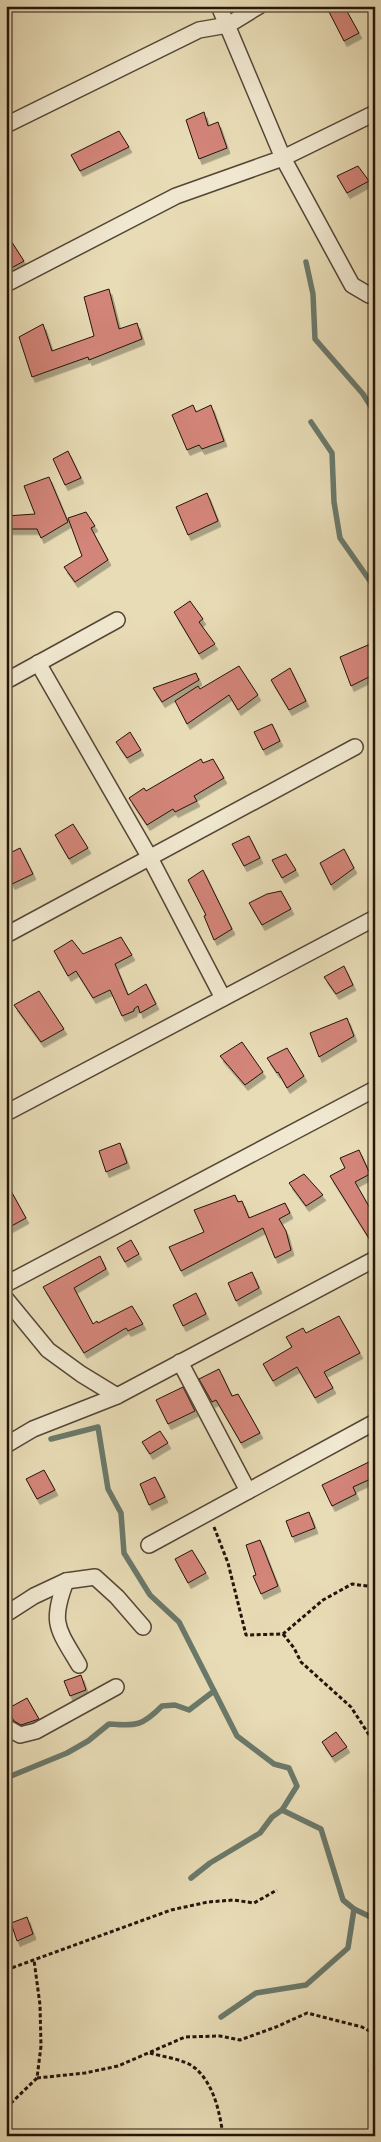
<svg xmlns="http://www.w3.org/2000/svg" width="381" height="2142" font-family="'Libre Bodoni',serif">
	<defs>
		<filter id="shadow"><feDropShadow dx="3" dy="5.5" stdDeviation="0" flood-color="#0004"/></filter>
	</defs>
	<rect width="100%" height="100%" fill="#e8dcb6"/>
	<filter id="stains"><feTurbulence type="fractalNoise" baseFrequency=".004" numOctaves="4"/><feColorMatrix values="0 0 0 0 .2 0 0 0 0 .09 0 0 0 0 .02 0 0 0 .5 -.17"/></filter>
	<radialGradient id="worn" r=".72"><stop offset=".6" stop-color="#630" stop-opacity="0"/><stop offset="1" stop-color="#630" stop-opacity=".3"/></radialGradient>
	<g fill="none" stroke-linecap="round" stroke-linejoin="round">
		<!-- stream -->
		<g stroke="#6a796b" stroke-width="5.5">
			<path d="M306,262L313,294L315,339L363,394L375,413"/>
			<path d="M311,422L332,453L334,502L340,538L375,588"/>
			<path d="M51,1439L98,1427L108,1489L121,1513L124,1553L150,1595L179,1622L237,1736L274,1764L289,1768L297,1786L282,1810L321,1829L343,1900L354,1909L375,1919"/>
			<path d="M6,1778L67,1753L88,1741L109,1724C137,1726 142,1726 162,1706L175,1705L189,1710L214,1691"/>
			<path d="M191,1878L210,1863L260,1833L272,1817L282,1810"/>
			<path d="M221,2017L256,1993L306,1985L348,1948L354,1909"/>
			<path d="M371,2071L375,2072"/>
		</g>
	</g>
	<!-- building -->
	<g fill="#d38579" stroke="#24140b" filter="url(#shadow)">
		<path d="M326,6H344L359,33L344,41Z"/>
		<path d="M204,112L208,126L218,122L227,148L199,159L186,120Z"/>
		<path d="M119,131L129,147L80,171L71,155Z"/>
		<path d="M358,166L369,181L347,193L337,176Z"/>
		<path d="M6,233L24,261L6,271Z"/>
		<path d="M109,289L119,329L137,323L142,339L89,360L88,357L32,377L19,337L43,324L52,351L94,336L84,297Z"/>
		<path d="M193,405L196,412L211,405L224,441L202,449L199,445L187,450L172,415Z"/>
		<path d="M68,451L81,478L65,485L53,459Z"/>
		<path d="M49,477L68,522L41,538L37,529H6V516L35,514L24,486Z"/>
		<path d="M207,493L218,521L188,535L176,507Z"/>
		<path d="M86,512L95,526L91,528L108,560L75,582L64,567L82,556L68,518Z"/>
		<path d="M190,601L203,619L199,622L215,644L199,654L174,612Z"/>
		<path d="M375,642V674L351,686L340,657Z"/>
		<path d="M239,666L258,695L238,710L229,695L187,724L175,701L198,686L200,689Z"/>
		<path d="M290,668L306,701L289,710L271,680Z"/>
		<path d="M196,673L199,680L162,702L153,688Z"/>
		<path d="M272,724L280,741L263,750L254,732Z"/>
		<path d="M130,732L141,750L127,758L116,742Z"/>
		<path d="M201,759L203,763L213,759L224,778L194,796L197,801L175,812L173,809L147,825L129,798L144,788L146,791Z"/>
		<path d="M73,824L88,848L69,859L55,835Z"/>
		<path d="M249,836L260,858L244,866L232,844Z"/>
		<path d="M20,848L33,874L12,884L6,873V855Z"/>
		<path d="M344,849L354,868L331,885L320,863Z"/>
		<path d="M286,854L296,870L282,878L272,860Z"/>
		<path d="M203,870L232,929L214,940L204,916L206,915L188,880Z"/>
		<path d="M281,891L291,909L262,925L249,903L267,894Z"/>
		<path d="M121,937L132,955L115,964L128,995L146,984L156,1004L140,1013L138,1006L134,1009V1011L122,1016L110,990L93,998L76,971L68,976L54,951L72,940L83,954Z"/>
		<path d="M344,966L353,985L336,994L324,977Z"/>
		<path d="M39,991L64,1029L41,1042L14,1005Z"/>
		<path d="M347,1018L354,1036L319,1057L310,1033Z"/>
		<path d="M242,1042L263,1072L245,1085L220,1056Z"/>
		<path d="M287,1048L304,1076L287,1088L278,1072L277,1073L267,1058Z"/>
		<path d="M120,1143L127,1163L106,1172L99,1151Z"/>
		<path d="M359,1150L370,1174L355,1182L375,1217V1248L330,1176L345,1168L340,1158Z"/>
		<path d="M304,1174L323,1195L306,1206L289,1183Z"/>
		<path d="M6,1182L26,1218L6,1229Z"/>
		<path d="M235,1195L238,1202L242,1201L249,1218L285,1203L290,1213L279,1219L286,1231L291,1250L275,1258L263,1228L181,1271L169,1247L204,1232L194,1210Z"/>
		<path d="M131,1240L139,1254L125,1262L117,1248Z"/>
		<path d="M100,1256L106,1269L74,1288L93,1324L97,1321L98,1323L132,1306L143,1324L128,1331L126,1328L84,1353L43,1287Z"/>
		<path d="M252,1272L259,1288L236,1301L228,1283Z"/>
		<path d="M196,1293L206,1314L183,1326L173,1305Z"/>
		<path d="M339,1316L360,1353L324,1372L333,1388L315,1398L297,1367L273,1381L263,1364L292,1347L286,1337L303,1328L306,1333Z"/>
		<path d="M219,1369L232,1396L238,1394L260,1433L241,1443L216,1400L212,1402L199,1379Z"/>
		<path d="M183,1387L195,1411L168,1424L156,1400Z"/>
		<path d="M160,1431L168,1443L150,1454L142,1442Z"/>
		<path d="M375,1459V1477L353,1487L356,1494L332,1506L322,1485Z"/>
		<path d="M44,1470L55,1490L37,1499L26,1479Z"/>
		<path d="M155,1477L165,1497L149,1505L140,1484Z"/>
		<path d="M309,1512L315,1528L292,1537L286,1521Z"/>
		<path d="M260,1540L278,1586L261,1594L253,1576L256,1575L246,1545Z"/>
		<path d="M192,1550L206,1573L188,1583L175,1559Z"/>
		<path d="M81,1675L86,1690L70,1696L64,1681Z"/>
		<path d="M27,1698L39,1719L21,1725L14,1721L7,1709Z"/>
		<path d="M336,1732L347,1747L332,1757L322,1742Z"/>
		<path d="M27,1917L33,1934L17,1941L11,1923Z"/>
	</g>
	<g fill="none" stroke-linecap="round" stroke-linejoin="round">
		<!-- street casing -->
		<g stroke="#554636" stroke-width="18">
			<g id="street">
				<path d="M219,6L283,158L352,285L369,295L375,293"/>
				<path d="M6,125L199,30L228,25L259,6"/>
				<path d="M6,284L176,196L283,158L375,113"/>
				<path d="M38,663L150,858L223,998"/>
				<path d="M6,681L117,620"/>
				<path d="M6,935L355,747"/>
				<path d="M6,1113L375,918"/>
				<path d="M6,1284L375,1089"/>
				<path d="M6,1299L48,1350L81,1374L117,1396"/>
				<path d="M180,1362L248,1491"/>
				<path d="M6,1445L33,1429L117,1396L375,1259"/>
				<path d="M149,1545L375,1422"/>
				<path d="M66,1581C50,1623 57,1628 79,1665"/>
				<path d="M6,1614L34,1596L66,1581L95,1577L117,1597L143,1627"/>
				<path d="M6,1727L20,1735L36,1731L116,1687"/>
			</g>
		</g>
		<!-- path -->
		<g stroke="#24140b" stroke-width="3" stroke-dasharray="4 2.5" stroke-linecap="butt">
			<path d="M214,1527L228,1563L246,1635L283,1634L323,1600L352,1584L375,1587"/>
			<path d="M283,1634L294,1648L301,1662L351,1707L375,1744"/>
			<path d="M6,1970L171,1910L208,1902L234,1900L254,1903L277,1890"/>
			<path d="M150,2053C163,2057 184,2059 195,2068C214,2084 220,2113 223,2136"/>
			<path d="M37,2078L85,2073L118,2066L185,2037L220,2036L240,2040L276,2027L307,2013L362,2027L375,2034"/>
			<path d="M6,2108L37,2078L41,2046L40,2005L34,1960"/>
		</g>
		<!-- street -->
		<use href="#street" stroke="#f0e8d0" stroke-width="15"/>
	</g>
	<!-- margin -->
	<rect width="381" height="2142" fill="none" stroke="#e8dcb6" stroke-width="25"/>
	<rect x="8" y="8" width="366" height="2127" fill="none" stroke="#24140b" stroke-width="2.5"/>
	<rect x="12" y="12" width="356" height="2117" fill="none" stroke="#24140b"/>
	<rect width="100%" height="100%" filter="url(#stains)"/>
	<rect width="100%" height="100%" fill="url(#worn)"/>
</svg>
